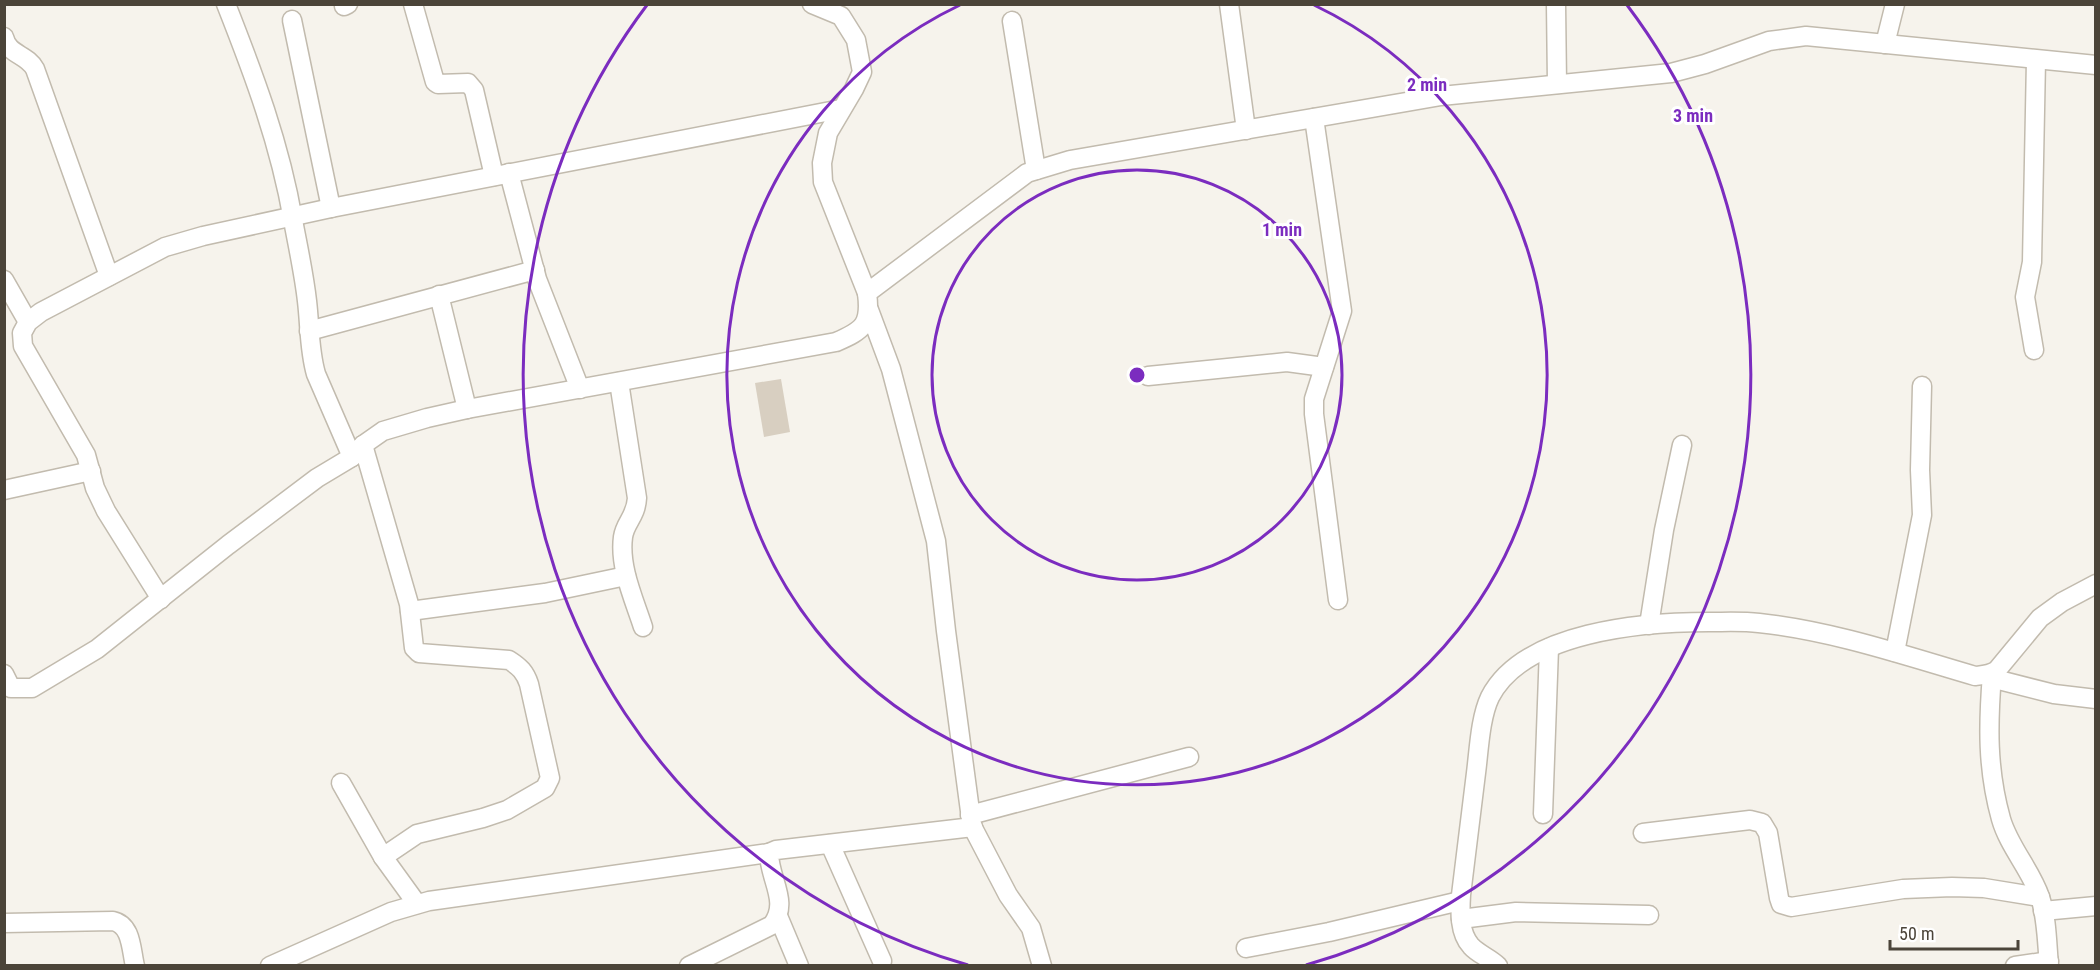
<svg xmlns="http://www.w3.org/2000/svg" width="2100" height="970" font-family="'Roboto Condensed',sans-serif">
	<rect width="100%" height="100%" fill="#f6f3ec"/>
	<!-- building -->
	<path fill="#d8cfc1" d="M781,379L790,432L764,437L755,383Z"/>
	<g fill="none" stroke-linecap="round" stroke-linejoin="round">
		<!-- minor casing -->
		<g stroke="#c2bbae" stroke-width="21">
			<g id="minor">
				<path d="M226,4C254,75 280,144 293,220C298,247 304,274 307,301C310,326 309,350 316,374L352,457"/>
				<path d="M413,4L435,82L438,84L468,83L474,90L494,176"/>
				<path d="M812,4L841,16L856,40L862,72L854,89L828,133L822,163L823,182L867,293"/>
				<path d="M1229,4L1246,130"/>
				<path d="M1556,4L1557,84"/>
				<path d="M344,6L348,4"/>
				<path d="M292,20L331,208"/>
				<path d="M1012,21L1036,170"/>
				<path d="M4,37C8,55 27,54 35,69L109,276"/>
				<path d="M1885,44L1895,4"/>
				<path d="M1314,118L1342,311L1314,399V414L1338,600"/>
				<path d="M509,173L537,279L580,389"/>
				<path d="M4,280L28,322"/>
				<path d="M439,295L467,409"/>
				<path d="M869,310L891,369L936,541L946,631L972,826L1008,895L1031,928L1042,966"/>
				<path d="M309,331L535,270"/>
				<path d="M2034,350L2025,297L2032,262L2036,60"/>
				<path d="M1148,376L1287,362L1324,367"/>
				<path d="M619,382L637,498C636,517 625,522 623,537C619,567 634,599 643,627"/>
				<path d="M363,445L409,604L414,648L419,653L509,660C520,667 525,672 529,684L550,778L545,788L507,810L483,818L417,834L383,857"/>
				<path d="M4,490L91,471"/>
				<path d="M161,599L106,511L95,488L86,455L23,346L22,333L28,322L41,312L165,247L203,236L331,208L841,109"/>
				<path d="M410,611L545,593L626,576"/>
				<path d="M1649,625L1664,530L1682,445"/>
				<path d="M1895,652L1922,515L1920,470L1922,386"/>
				<path d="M4,674L11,688H32L97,649L228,545L317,478L352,457L363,445L383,431L427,418L467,409L836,342C864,330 871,324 867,293L1027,173L1070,160L1441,96L1671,73L1705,64L1769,41L1806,36L2096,65"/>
				<path d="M1992,674C1988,725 1987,769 2001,819C2009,847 2031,870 2040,897C2047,918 2047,944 2049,966"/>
				<path d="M1991,678L2054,694L2096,699"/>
				<path d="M341,783L383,857L417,904"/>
				<path d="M1543,814L1549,648"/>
				<path d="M970,815L1189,757"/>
				<path d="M1643,833L1750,820L1762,823L1768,833L1779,898L1781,904L1791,907L1903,889L1952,887L1984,888L2040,897"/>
				<path d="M830,844L882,961"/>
				<path d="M2043,911L2096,906"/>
				<path d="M778,916L799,966"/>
				<path d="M1461,919L1516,912L1649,915"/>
				<path d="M4,923L113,921C132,925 131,950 135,966"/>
				<path d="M1246,948L1329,932L1460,901"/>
				<path d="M270,966L391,912L429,901L769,853"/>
				<path d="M689,966L772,925C790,902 769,879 769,853L776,850L973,827"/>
				<path d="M1498,966C1490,958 1478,954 1471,946C1459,933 1460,911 1461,895C1466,854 1471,813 1476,773C1479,750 1480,718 1490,697C1524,631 1644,622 1709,622C1725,622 1742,621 1759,623C1833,631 1903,655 1975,676C1983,675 1990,675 1997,670L2040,618L2062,602L2096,584"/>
				<path d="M2015,966L2049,961"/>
			</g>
		</g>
		<!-- minor -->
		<use href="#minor" stroke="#fff" stroke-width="18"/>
	</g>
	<!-- distance rings -->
	<g fill="none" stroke="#7b2cbf" stroke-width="3">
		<circle cx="1137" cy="375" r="205"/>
		<path d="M1314 5A410 410 0 1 1 960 5"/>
		<path d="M968 965A614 614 0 0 1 647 5M1627 5A614 614 0 0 1 1306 965"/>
	</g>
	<circle cx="1137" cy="375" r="9" fill="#7b2cbf" stroke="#fff" stroke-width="3"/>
	<g font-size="18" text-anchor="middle" font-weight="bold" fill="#7b2cbf" stroke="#fff" stroke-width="6" stroke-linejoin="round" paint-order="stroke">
		<text x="1427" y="91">2 min</text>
		<text x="1693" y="122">3 min</text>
		<text x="1282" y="236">1 min</text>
	</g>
	<!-- border -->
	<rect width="2100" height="970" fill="none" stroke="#4b4439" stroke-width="12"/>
	<!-- scale -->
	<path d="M1890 940v9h128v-9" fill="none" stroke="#4b4439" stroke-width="3"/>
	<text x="1899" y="940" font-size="18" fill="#4b4439" stroke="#ffffff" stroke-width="4.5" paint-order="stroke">50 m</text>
</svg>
